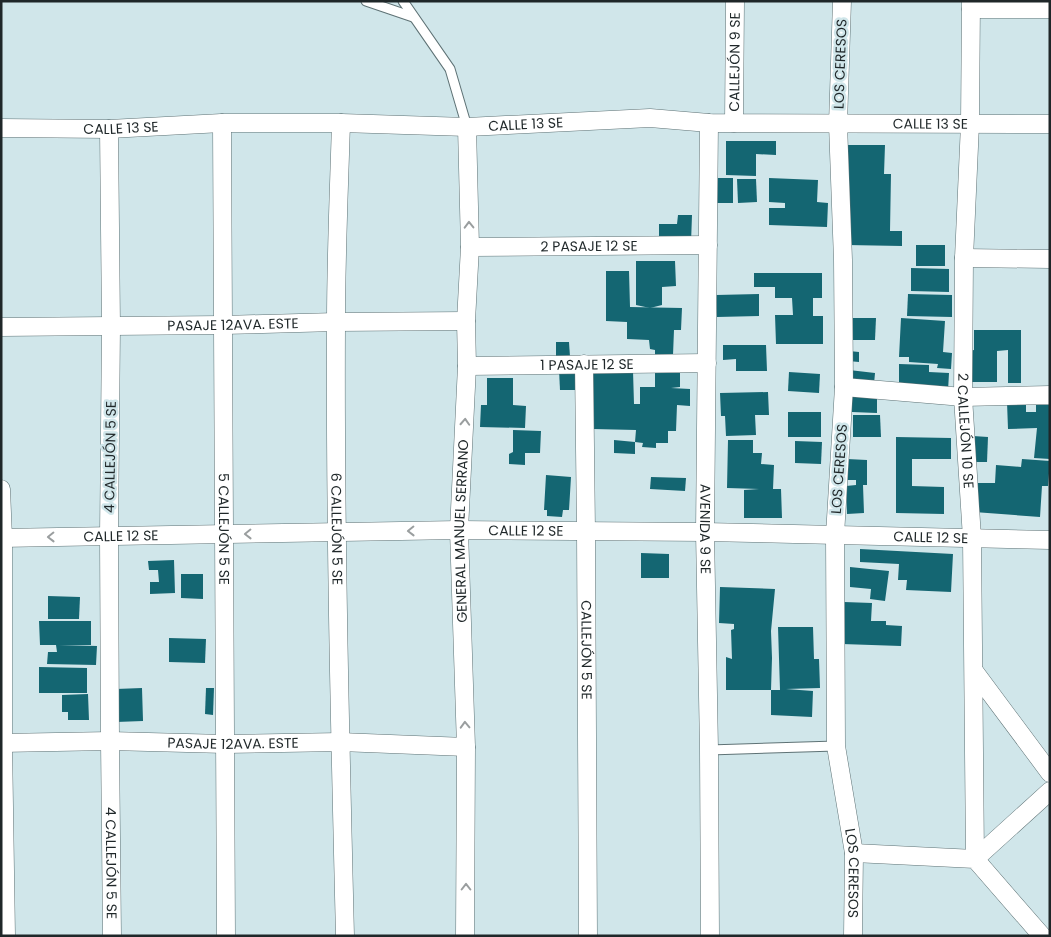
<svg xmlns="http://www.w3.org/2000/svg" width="1051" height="937" font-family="Poppins,sans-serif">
	<rect width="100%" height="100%" fill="#d0e6ea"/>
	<!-- building -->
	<g fill="#146672">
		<path d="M726,141H776V155L756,154V176L726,175Z"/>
		<path d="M844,145H885L884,174H891L890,231H902V246L847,245Z"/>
		<rect x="716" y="178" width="17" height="25"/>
		<path d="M769,178L818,180L817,202L828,203L827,227L769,225V208H785V203L769,202Z"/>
		<path d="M737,179H756L757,202L738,203Z"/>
		<path d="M678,215H692L691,243L659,242V224H677Z"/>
		<rect x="916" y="245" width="29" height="21"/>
		<path d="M636,261H675L676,286L662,287V305L650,308L636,305Z"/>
		<path d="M911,268L949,269V292L911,291Z"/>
		<path d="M606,271H629L630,307L682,308L681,330H674L673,355H655V350L650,349L649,340L627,339V322L606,321Z"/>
		<path d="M754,273H822V298H813V316H823V344H776L775,315H793L792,298H775V287H754Z"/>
		<path d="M759,294V316L717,317L716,295Z"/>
		<path d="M908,294L952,295V317L907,316Z"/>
		<path d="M851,318H876L875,340H851Z"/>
		<path d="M901,318L945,321L943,352L952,353L951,369L937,368L938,364L909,362V357H899Z"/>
		<path d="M974,330H1021V383H1008V350L997,351V382H968V351L974,350Z"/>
		<path d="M556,342H569L570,357H556Z"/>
		<path d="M723,345H766L767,371H736V359L723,360Z"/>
		<path d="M849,351L859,352V362L848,361Z"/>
		<path d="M899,364L929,365V372L949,373L948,391L899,389Z"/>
		<path d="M559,370H577V390H560Z"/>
		<path d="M849,370L875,373L874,384L847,386Z"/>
		<path d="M633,371L634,404H640V387H655V373H680V387L671,388L690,389V406L677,405L676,431H668V443H656V448L642,447L643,443L635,442L636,430L593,429L591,372Z"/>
		<path d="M789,372L820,374L819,393L788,391Z"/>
		<path d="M487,378H513V405L526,406L525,428L480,427L481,405H487Z"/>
		<path d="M768,392L769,415H755L756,435L726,436L725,416H721L720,393Z"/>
		<path d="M852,392H877V413L852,412Z"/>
		<path d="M1026,401V412H1036V405H1050V459L1034,458L1037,428L1008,429L1007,402Z"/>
		<rect x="788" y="412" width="33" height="25"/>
		<path d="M853,415H880L881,437H853Z"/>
		<path d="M513,430L541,431L540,453H525V465L509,464V454L513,452Z"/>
		<path d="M973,436L988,437L987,462H973Z"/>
		<path d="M896,437L951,438V459H912V486L944,487V514L896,513Z"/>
		<path d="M614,440L635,442V454L614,453Z"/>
		<path d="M728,440H753V453H762L761,464L774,465L773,489H781L782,518H744V490L759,489L727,488Z"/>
		<path d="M795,441L822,442L821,464L795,463Z"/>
		<path d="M847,459L867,460V485H863L864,513L847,514L846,486L856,485V480H847Z"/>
		<path d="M1022,459L1050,461L1048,486H1042L1040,517L974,512V483H995L996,465L1021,467Z"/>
		<path d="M546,475L571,477L569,510H563L562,517L547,516V510H544Z"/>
		<path d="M651,477L686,478L685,491L650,489Z"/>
		<path d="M860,549L953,554L951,592L906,590L907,580H898L899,564L860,562Z"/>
		<path d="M641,553L669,554V578H641Z"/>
		<path d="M174,560L175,593L150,594V582H159L158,570H149L148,561Z"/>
		<path d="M850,567L889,571L885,601L870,599L871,589L850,587Z"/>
		<path d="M181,574H203V599L181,598Z"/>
		<path d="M720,587L775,589L771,631L772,658L771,690H726V657L732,659L731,630L734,629V624L719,623Z"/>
		<path d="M48,596L80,597L79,619H48Z"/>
		<path d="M844,602L872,603L871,621H886V625L902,626L901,646L842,644Z"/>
		<path d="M39,621H91V645H59L97,646L96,665L47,664L48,652H57L56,645H40Z"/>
		<path d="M778,627H813L814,659H819L820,688L786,689L813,691L812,717L771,715V690H780Z"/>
		<path d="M169,638L206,639L205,663L169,662Z"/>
		<path d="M39,667L87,668V693H39Z"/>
		<path d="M142,688L143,721L116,722V689Z"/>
		<path d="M206,688H214L213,715L205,714Z"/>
		<path d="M88,694L89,720H68V712H62V695Z"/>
	</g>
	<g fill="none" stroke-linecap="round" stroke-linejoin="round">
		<!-- service casing -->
		<g stroke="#5e7275" stroke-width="11">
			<g id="service">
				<path d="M366,1L413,17"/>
				<path d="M403,1L450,69L467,127"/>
				<path d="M709,750L836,746"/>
			</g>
		</g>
		<!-- minor casing -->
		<g stroke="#5e7275" stroke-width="19">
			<g id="minor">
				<path id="s1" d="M842,1L838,124L843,260L844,387L835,535L836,746L854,853L853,936"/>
				<path id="s2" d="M971,1L970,124L964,258L963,397L972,538L975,859"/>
				<path d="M971,9H1050"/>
				<path id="s3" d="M222,123L226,936"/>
				<path id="s4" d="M341,123C339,190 336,256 336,323C335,527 340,732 345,936"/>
				<path id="s5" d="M709,123L705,532L709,750L710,936"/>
				<path id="s6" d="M734,123L735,1"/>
				<path id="s7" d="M1,128L109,129L222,123H341L467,127L650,118L709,123L1050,124"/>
				<path id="s8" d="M109,129L111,326L109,536L110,741L112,936"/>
				<path id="s9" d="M470,247L708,245"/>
				<path d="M964,258L1050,259"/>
				<path id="s10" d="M1,327L223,325L336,322L466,321"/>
				<path id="s11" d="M584,364L586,531L588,936"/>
				<path id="s12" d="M467,366L707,363"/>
				<path d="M844,387L963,397L1050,395"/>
				<path d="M1,489L3,538V743L6,936"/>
				<path id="s13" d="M1,538L459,530L705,532L1050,540"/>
				<path d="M974,671L1050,773"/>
				<path id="s14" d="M1,743L110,741L225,744L340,742L466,747"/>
				<path d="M854,853L975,859L1042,936"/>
				<path d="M975,859L1050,791"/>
				<path id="s15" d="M465,936L466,747L459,530L467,366L466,321L470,247L467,127"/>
			</g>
		</g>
		<!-- service -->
		<use href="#service" stroke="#fff" stroke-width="9"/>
		<!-- minor -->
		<use href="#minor" stroke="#fff" stroke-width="18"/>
	</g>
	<!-- one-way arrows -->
	<defs><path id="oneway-chevron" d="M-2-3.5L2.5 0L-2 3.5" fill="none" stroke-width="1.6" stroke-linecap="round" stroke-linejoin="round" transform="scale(1.25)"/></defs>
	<g stroke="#9a9e9f">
		<use href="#oneway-chevron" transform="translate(469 225) rotate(-91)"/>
		<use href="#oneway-chevron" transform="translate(465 422) rotate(-87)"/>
		<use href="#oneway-chevron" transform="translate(411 531) rotate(179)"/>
		<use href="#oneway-chevron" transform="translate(248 534) rotate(179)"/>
		<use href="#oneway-chevron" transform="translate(51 537) rotate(179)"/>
		<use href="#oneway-chevron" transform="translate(465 725) rotate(-92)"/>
		<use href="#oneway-chevron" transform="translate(466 887) rotate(-90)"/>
	</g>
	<g text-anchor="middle" stroke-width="5" stroke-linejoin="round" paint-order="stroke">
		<!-- street labels -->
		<g font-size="14" fill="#1f2729" stroke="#d0e6ea">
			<text dy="5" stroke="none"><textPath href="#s6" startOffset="61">CALLEJÓN 9 SE</textPath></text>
			<text transform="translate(840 64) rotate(-88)" y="5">LOS CERESOS</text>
			<text dy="5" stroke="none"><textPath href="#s7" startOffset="525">CALLE 13 SE</textPath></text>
			<text dy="5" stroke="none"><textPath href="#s7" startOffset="930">CALLE 13 SE</textPath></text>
			<text dy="5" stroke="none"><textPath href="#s7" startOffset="120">CALLE 13 SE</textPath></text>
			<text dy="5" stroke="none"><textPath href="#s9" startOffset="119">2 PASAJE 12 SE</textPath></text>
			<text dy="5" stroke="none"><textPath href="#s10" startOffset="232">PASAJE 12AVA. ESTE</textPath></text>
			<text dy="5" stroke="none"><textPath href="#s12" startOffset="120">1 PASAJE 12 SE</textPath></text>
			<text dy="5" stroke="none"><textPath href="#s2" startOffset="430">2 CALLEJÓN 10 SE</textPath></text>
			<text transform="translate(110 457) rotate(-89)" y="5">4 CALLEJÓN 5 SE</text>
			<text transform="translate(839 469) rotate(-86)" y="5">LOS CERESOS</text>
			<text dy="5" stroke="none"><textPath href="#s3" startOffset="406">5 CALLEJÓN 5 SE</textPath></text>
			<text dy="5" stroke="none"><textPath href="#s4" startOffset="406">6 CALLEJÓN 5 SE</textPath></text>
			<text dy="5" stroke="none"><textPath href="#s5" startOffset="406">AVENIDA 9 SE</textPath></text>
			<text dy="5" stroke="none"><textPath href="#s13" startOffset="525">CALLE 12 SE</textPath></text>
			<text dy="5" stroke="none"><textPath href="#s15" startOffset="405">GENERAL MANUEL SERRANO</textPath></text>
			<text dy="5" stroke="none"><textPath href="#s13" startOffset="120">CALLE 12 SE</textPath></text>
			<text dy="5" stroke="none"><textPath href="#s13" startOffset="930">CALLE 12 SE</textPath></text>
			<text dy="5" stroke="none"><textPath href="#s11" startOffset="286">CALLEJÓN 5 SE</textPath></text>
			<text dy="5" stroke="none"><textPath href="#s14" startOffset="232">PASAJE 12AVA. ESTE</textPath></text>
			<text dy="5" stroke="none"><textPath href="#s8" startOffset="734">4 CALLEJÓN 5 SE</textPath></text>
			<text dy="5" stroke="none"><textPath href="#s1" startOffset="874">LOS CERESOS</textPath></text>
		</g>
	</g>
	<!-- border -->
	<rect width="1051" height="937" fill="none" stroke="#1f2729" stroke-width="5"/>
</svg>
